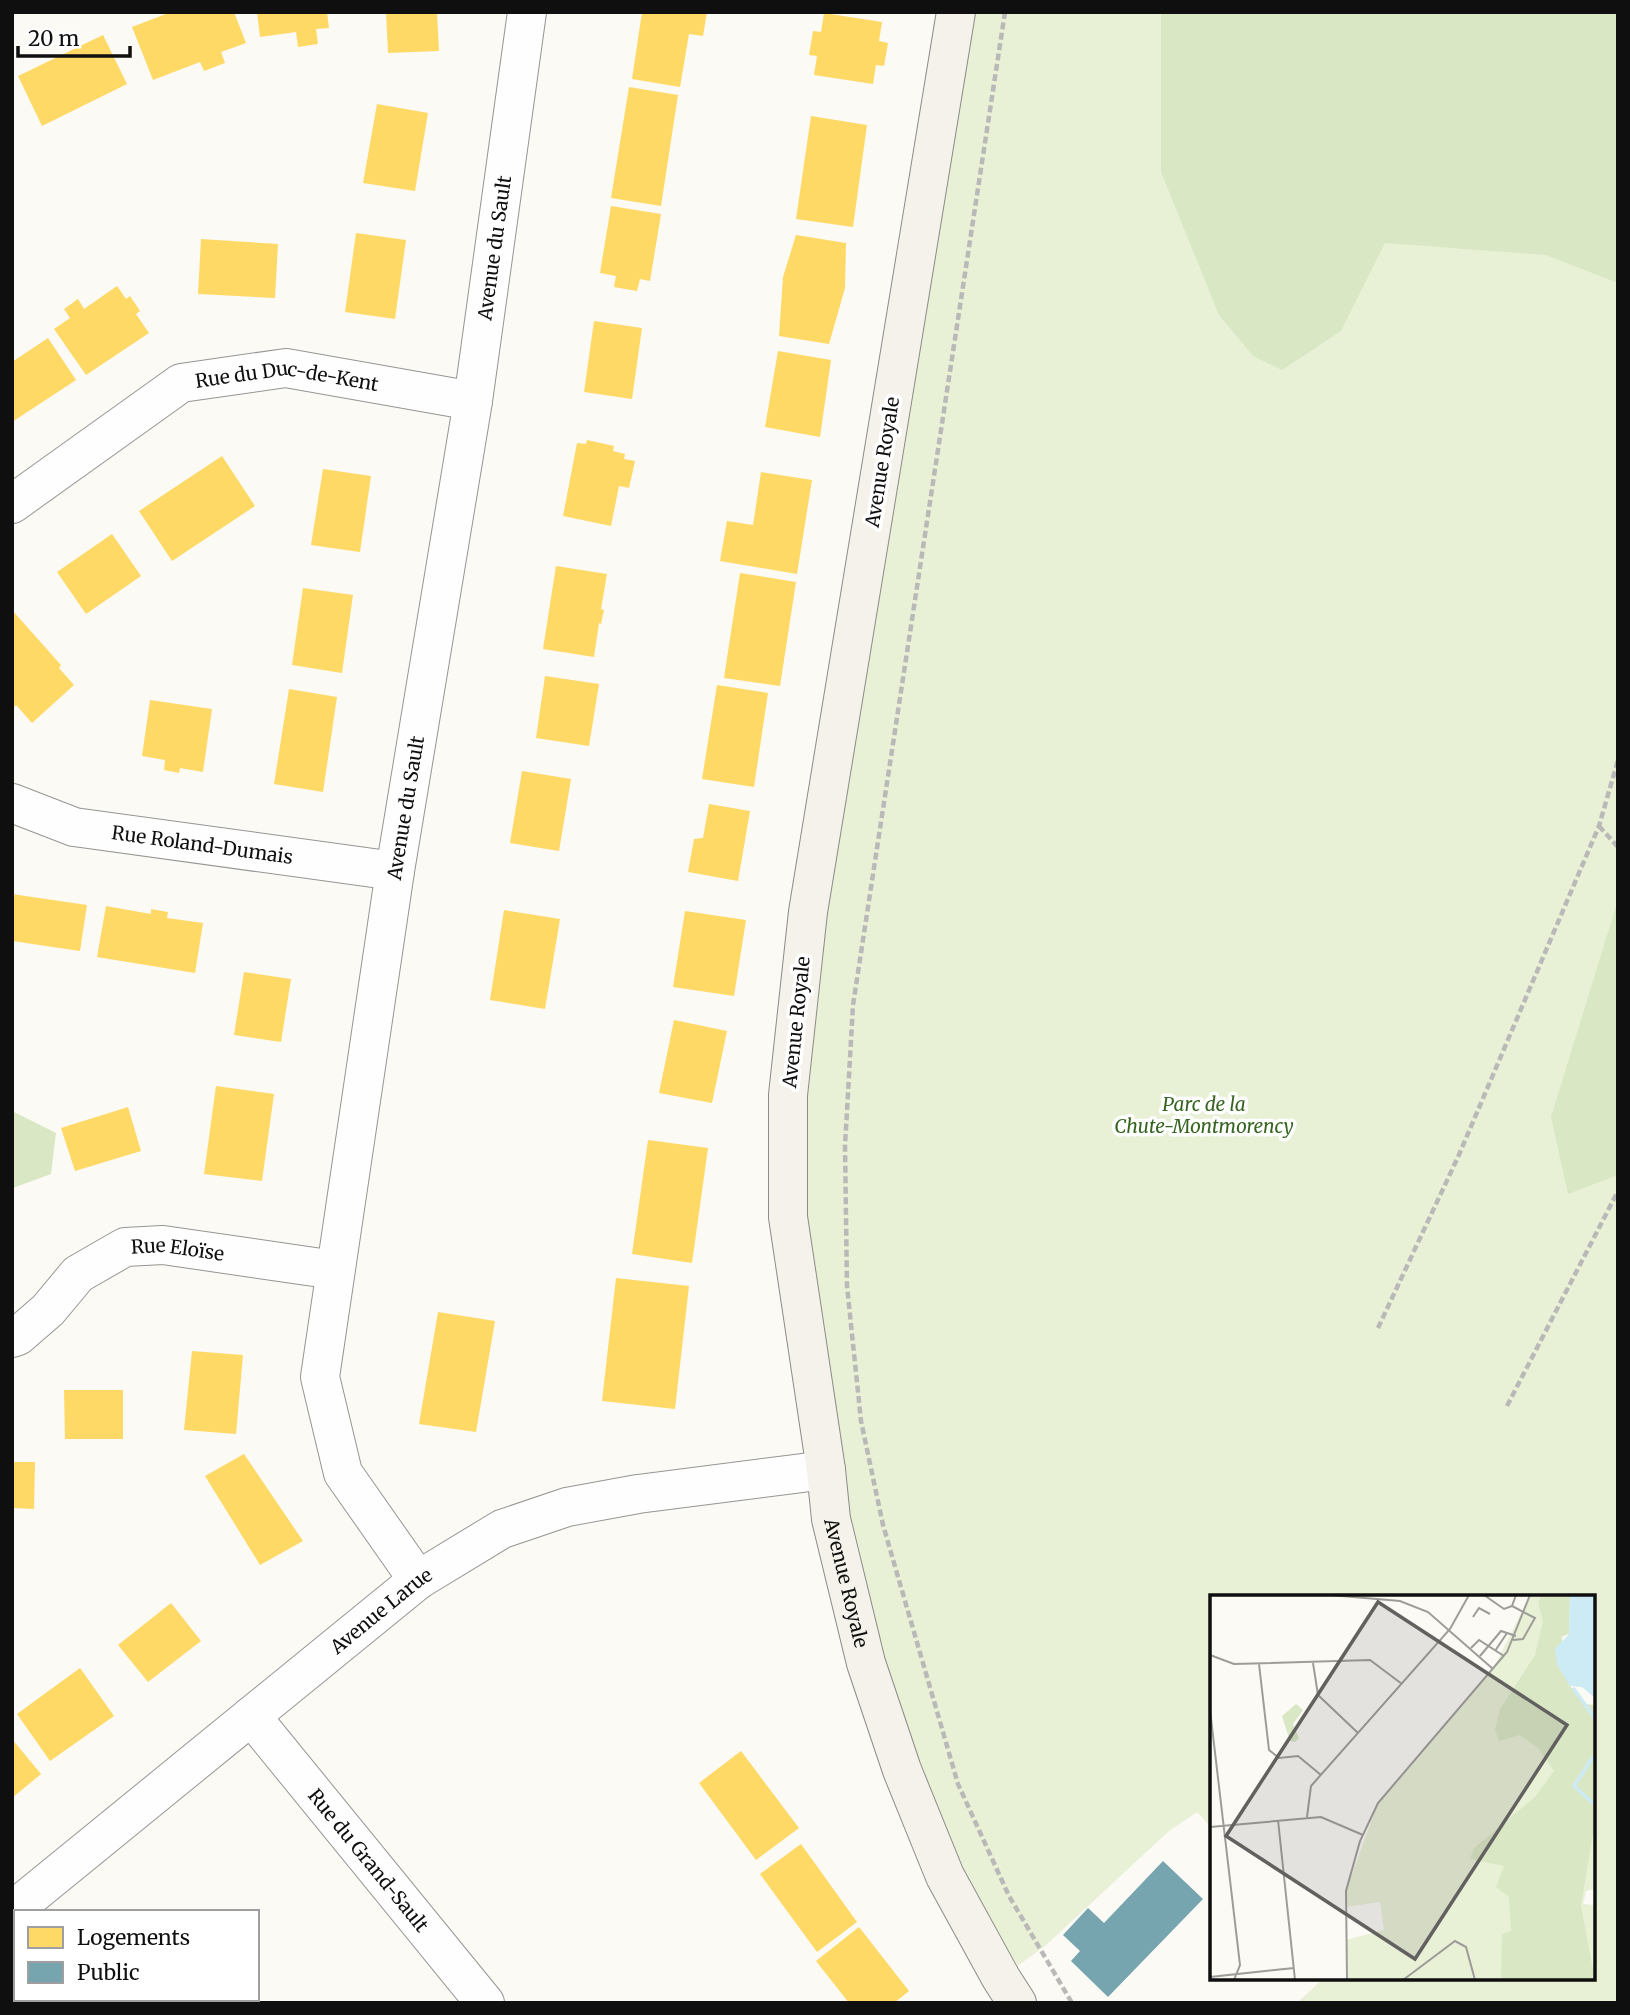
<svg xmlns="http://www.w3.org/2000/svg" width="1630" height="2015" font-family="Merriweather,serif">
	<rect width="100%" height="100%" fill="#fbfaf5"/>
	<!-- green -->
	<path fill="#e8f0d6" d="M956,12H1618V2003H1297L1324,1978H1593V1597H1212V1828L1197,1812L1169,1831L1045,1946L1001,1978L866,1663L788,1095Z"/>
	<!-- forest -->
	<g fill="#d9e7c4">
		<path d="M1161,12H1618V283L1546,255L1385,243L1341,331L1282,370L1253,356L1219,315L1161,172Z"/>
		<path d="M1618,900V1175L1568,1194L1551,1117Z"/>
		<path d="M12,1111L56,1133L51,1174L13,1188Z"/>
	</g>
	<!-- homes -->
	<g fill="#ffd966">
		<path d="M171,12H234L246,43L221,52L225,63L204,71L200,62L153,80L132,27Z"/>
		<path d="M257,12H327L329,28L316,29L318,44L298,47L296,32L260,37Z"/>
		<path d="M386,12H437L439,51L388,53Z"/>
		<path d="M642,12H707L703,36L689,34L680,87L632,79Z"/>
		<path d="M824,13L882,22L879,41L888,43L884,66L876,65L873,84L814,75L817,56L809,55L813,31L821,32Z"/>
		<path d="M103,35L127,84L42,126L18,76Z"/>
		<path d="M629,87L678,95L661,206L611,198Z"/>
		<path d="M377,104L428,113L415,191L363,183Z"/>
		<path d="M811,116L867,125L853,227L796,219Z"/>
		<path d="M611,206L661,214L650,281L640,279L637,291L614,287L616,276L600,273Z"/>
		<path d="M356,233L406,240L395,319L345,312Z"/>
		<path d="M796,235L846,243L845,288L829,344L779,336L783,277Z"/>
		<path d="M201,239L278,244L275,298L198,294Z"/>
		<path d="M117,286L126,299L130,296L140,311L136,314L149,333L86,375L54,329L70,318L64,309L78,299L84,309Z"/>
		<path d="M594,321L642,328L632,399L584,392Z"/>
		<path d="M48,338L76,380L12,422V362Z"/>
		<path d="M778,351L831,360L820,437L765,427Z"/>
		<path d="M587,440L614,446L613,451L625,454L624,459L635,461L629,488L619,486L611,526L563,516L577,443L586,444Z"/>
		<path d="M222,456L255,506L172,561L139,511Z"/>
		<path d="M323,469L371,476L360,552L311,545Z"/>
		<path d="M761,472L812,480L797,574L720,561L727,521L753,525Z"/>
		<path d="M112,534L141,576L86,614L57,572Z"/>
		<path d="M556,566L607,574L601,609L604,610L601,624L599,623L594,657L543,649Z"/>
		<path d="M740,573L796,582L780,686L724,678Z"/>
		<path d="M303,588L353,595L342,673L292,665Z"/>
		<path d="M12,610L61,665L59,668L74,685L32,723L16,705L12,709Z"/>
		<path d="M545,676L599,684L589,746L536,738Z"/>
		<path d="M717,685L768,693L754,787L702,779Z"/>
		<path d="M289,689L337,697L323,792L274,784Z"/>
		<path d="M150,700L212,709L203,772L180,768L179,773L164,770L165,760L142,756Z"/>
		<path d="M522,771L571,779L559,851L510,843Z"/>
		<path d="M709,804L750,811L738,881L688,872L694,839L703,838Z"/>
		<path d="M12,894L87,905L80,951L12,941Z"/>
		<path d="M106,906L151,914V909L168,912L167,918L203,923L195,973L97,957Z"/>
		<path d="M504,910L560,919L545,1009L490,1000Z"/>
		<path d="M685,911L746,920L734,996L673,987Z"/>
		<path d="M244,972L291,979L281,1042L234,1035Z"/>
		<path d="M674,1020L727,1031L712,1103L659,1093Z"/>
		<path d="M216,1086L274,1094L262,1181L204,1174Z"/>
		<path d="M128,1107L141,1151L75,1171L61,1128Z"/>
		<path d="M648,1140L708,1148L692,1263L632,1254Z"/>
		<path d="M616,1278L689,1286L675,1409L602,1401Z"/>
		<path d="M438,1312L495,1321L476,1432L419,1424Z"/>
		<path d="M192,1351L243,1355L236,1434L184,1430Z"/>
		<path d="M64,1390H123V1439H65Z"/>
		<path d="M244,1454L303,1541L260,1565L205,1476Z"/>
		<path d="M12,1462H35L34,1509L12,1508Z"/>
		<path d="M171,1603L201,1641L148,1682L118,1645Z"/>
		<path d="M80,1668L114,1716L50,1761L17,1714Z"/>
		<path d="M12,1739L41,1774L12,1798Z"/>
		<path d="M741,1751L799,1828L756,1860L699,1783Z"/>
		<path d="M801,1844L857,1922L817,1952L760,1874Z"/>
		<path d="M859,1927L909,1991L894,2003H849L816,1961Z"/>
	</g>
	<!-- public -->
	<path fill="#76a5af" d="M1163,1861L1203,1899L1108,1997L1071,1961L1080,1951L1063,1935L1088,1908L1104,1923Z"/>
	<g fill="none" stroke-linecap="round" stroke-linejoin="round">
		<!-- minor casing -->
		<g stroke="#959593" stroke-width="40">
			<g id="minor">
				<path id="s1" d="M12,504L181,383L286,368L473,401"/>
				<path id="s2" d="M12,803L74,827L395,871"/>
				<path id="s3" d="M12,1338L18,1336L48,1310L78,1274L125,1247L163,1245L335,1270"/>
				<path id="s4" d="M418,1580L343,1473L320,1377L395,871L473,401L527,12"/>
				<path id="s5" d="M251,1716L485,2003"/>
			</g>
		</g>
		<!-- tertiary casing -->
		<g stroke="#959593" stroke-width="40">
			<g id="tertiary">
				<path id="s6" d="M12,1911L418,1580L502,1529L567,1507L638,1494L826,1470"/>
			</g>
		</g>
		<!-- secondary casing -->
		<g stroke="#8c8b89" stroke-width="40">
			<g id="secondary">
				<path id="s7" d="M956,12L808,912L788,1095V1217L826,1470L831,1519L866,1663L902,1770L945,1876L1001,1978L1017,2003"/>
			</g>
		</g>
		<!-- path -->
		<g stroke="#b9b9b8" stroke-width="4.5" stroke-dasharray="7 3.5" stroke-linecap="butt">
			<path d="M1005,12L853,1005L845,1146L847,1286L861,1421L883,1525L958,1784L1009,1896L1072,2003"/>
			<path d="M1599,826L1618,847"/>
			<path d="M1378,1328L1458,1157L1599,826L1618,760"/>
			<path d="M1507,1406L1618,1191"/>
		</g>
		<!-- minor -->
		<use href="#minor" stroke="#fefefe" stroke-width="38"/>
		<!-- tertiary -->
		<use href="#tertiary" stroke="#fefefe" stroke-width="38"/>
		<!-- secondary -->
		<use href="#secondary" stroke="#f5f2eb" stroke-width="38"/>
	</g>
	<g text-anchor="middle" stroke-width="7" stroke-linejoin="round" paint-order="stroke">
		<!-- street labels -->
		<g font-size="19" fill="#0f0f0f" stroke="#fff">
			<text dy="7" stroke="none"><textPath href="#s4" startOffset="1372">Avenue du Sault</textPath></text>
			<text dy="7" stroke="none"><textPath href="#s1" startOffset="315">Rue du Duc-de-Kent</textPath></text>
			<text transform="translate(882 462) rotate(-81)" y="7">Avenue Royale</text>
			<text dy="7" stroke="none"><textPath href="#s4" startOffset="805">Avenue du Sault</textPath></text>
			<text dy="7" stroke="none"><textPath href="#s2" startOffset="196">Rue Roland-Dumais</textPath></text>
			<text transform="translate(796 1022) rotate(-84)" y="7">Avenue Royale</text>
			<text dy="7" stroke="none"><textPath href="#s3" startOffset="200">Rue Eloïse</textPath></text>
			<text dy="7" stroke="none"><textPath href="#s7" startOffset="1589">Avenue Royale</textPath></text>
			<text dy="7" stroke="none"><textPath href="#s6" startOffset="476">Avenue Larue</textPath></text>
			<text dy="7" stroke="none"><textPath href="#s5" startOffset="186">Rue du Grand-Sault</textPath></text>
		</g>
		<!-- park labels -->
		<g font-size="19" font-style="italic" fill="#376521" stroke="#fff">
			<text x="1204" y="1111">Parc de la<tspan x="1204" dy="22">Chute-Montmorency</tspan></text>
		</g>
	</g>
	<!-- overview -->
	<g transform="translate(1210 1595)">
		<rect width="385" height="385" fill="#fbfaf5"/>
		<path d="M320,0H356L350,76L385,131V294L376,296L373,309L385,310V385H137L136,345L174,335L170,307L135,312L136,296L168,208L283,74Z" fill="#e8f0d6"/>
		<path d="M332,0H360L359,39L351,42L360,91L375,109L385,110V226L371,311L385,385H291L292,339L301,336L299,302L286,292L294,271L260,264L264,253L325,202L344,176L328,153L310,140L289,146L285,135L290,114L325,60L333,27L328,7ZM86,109L93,115L83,129L89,143L85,147L80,146L72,121Z" fill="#d9e7c4"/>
		<path d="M360,0H385V103L372,92L360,91L347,69L345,54L359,39Z" fill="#cdebf4"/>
		<path fill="none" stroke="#cdebf4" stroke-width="3.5" d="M363,93L385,123M383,162L364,191L385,210"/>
		<path fill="none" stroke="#9d9c99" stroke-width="2" d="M120,0L190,6L218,17L283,74M274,0L294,14L302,11M263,22L269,13L280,19M303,45L313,44L325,23L302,11L306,0M261,53L269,45L294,61M285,56L297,38M0,60L24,69L160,65L192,89M270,61L291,36L306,41M103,68L108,100L148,138M49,69L59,155L69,163L88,161L111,180M0,115L30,370L24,385M97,222L101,191L240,34L259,0M68,225L85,385M0,232L111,222L153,240M0,382L84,373M137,385L136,296L150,246L168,208L297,57L320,0M193,385L245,346L256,352L265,385"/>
		<path fill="#626160" fill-opacity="0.15" stroke="#626160" stroke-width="3.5" d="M168,7L357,130L205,364L16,241Z"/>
		<rect width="385" height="385" fill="none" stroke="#0f0f0f" stroke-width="3.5"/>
	</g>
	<!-- border -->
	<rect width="1630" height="2015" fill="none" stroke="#0f0f0f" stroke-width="28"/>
	<!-- legend -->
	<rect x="14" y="1910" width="245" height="91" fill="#ffffff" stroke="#9f9f9f" stroke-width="2"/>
	<rect x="28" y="1927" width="35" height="21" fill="#ffd966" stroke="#9f9f9f" stroke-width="2"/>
	<text x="77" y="1945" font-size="21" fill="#0f0f0f">Logements</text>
	<rect x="28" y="1962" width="35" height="21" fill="#76a5af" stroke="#9f9f9f" stroke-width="2"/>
	<text x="77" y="1980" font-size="21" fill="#0f0f0f">Public</text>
	<!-- scale -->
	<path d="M18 46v10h112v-10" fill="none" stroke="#0f0f0f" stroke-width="3.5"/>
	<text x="28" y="46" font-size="21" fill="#0f0f0f" stroke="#ffffff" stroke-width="5" paint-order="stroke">20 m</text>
</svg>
